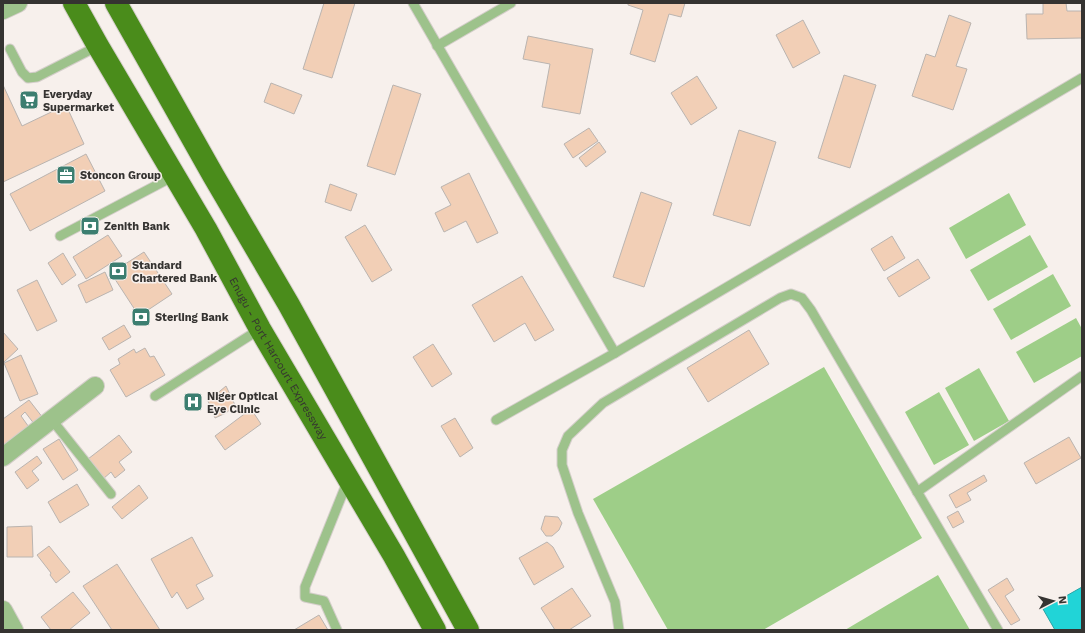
<svg xmlns="http://www.w3.org/2000/svg" width="1085" height="633" font-family="'Work Sans',sans-serif">
	<rect width="100%" height="100%" fill="#f7f0ec"/>
	<!-- grass -->
	<g fill="#9ece88">
		<path d="M1009,193L1026,225L966,259L949,228Z"/>
		<path d="M1030,235L1048,267L988,301L970,270Z"/>
		<path d="M1053,274L1071,306L1011,340L993,309Z"/>
		<path d="M1076,318L1082,329V356L1034,383L1016,352Z"/>
		<path d="M824,367L922,538L763,630H668L593,499Z"/>
		<path d="M979,368L1009,421L974,441L945,388Z"/>
		<path d="M939,392L969,445L934,465L905,412Z"/>
		<path d="M938,575L970,630H845Z"/>
	</g>
	<!-- water -->
	<path fill="#21d4d7" stroke="#27a4a5" d="M1082,587V630H1055L1043,609Z"/>
	<!-- building -->
	<g fill="#f2cfb6" stroke="#bab4b0">
		<path d="M324,3H355L332,78L303,69Z"/>
		<path d="M628,3H685L681,17L669,14L655,62L630,54L643,10L628,5Z"/>
		<path d="M1043,3H1066L1067,11H1082V38L1027,39L1026,14H1043Z"/>
		<path d="M949,15L971,23L956,66L967,69L953,110L912,96L926,54L935,57Z"/>
		<path d="M803,20L820,53L793,68L776,35Z"/>
		<path d="M528,36L593,49L580,114L542,107L550,64L523,59Z"/>
		<path d="M844,75L876,85L850,168L818,158Z"/>
		<path d="M697,76L717,108L691,125L671,93Z"/>
		<path d="M271,83L302,95L294,114L264,102Z"/>
		<path d="M3,85L22,126L66,105L84,144L3,182Z"/>
		<path d="M393,85L421,94L395,175L367,166Z"/>
		<path d="M589,128L598,141L573,158L564,144Z"/>
		<path d="M739,130L776,142L750,226L713,215Z"/>
		<path d="M599,142L606,152L586,167L579,158Z"/>
		<path d="M86,154L105,191L30,231L10,194Z"/>
		<path d="M469,173L498,233L477,243L466,221L444,232L435,213L451,205L441,187Z"/>
		<path d="M330,184L357,194L351,211L325,202Z"/>
		<path d="M641,192L672,203L644,287L613,277Z"/>
		<path d="M365,225L392,270L372,282L345,237Z"/>
		<path d="M108,235L122,256L86,279L73,257Z"/>
		<path d="M892,236L905,258L884,271L871,249Z"/>
		<path d="M144,252L172,294L139,316L111,273Z"/>
		<path d="M63,253L76,275L62,285L48,263Z"/>
		<path d="M918,259L930,278L899,297L887,278Z"/>
		<path d="M105,272L113,290L86,303L78,285Z"/>
		<path d="M522,276L554,330L535,341L525,323L494,342L472,305Z"/>
		<path d="M37,280L57,321L37,331L17,290Z"/>
		<path d="M124,325L131,337L109,350L102,338Z"/>
		<path d="M749,330L769,364L708,402L687,368Z"/>
		<path d="M3,332L18,349L3,363Z"/>
		<path d="M433,344L452,374L432,387L413,357Z"/>
		<path d="M145,348L150,357L154,356L165,375L126,397L110,370L120,364L118,359L134,349L136,353Z"/>
		<path d="M21,355L38,394L20,401L4,363Z"/>
		<path d="M226,386L235,405L226,413L215,418L208,401Z"/>
		<path d="M29,400L43,418L35,425L25,412L21,416L31,430L3,451V419Z"/>
		<path d="M251,409L261,424L225,450L215,436Z"/>
		<path d="M455,418L473,448L460,457L441,426Z"/>
		<path d="M119,435L132,452L119,462L125,470L115,478L111,472L103,479L88,459Z"/>
		<path d="M1069,437L1081,458L1036,484L1024,463Z"/>
		<path d="M59,439L78,470L63,480L43,449Z"/>
		<path d="M37,456L42,463L32,471L39,480L27,489L15,472Z"/>
		<path d="M984,475L987,481L967,493L971,500L956,508L949,495Z"/>
		<path d="M77,484L89,505L60,523L48,502Z"/>
		<path d="M139,485L148,498L122,519L112,507Z"/>
		<path d="M958,511L964,522L953,528L947,517Z"/>
		<path d="M545,516L558,517L562,523L559,530L552,536H546L541,529Z"/>
		<path d="M32,526L33,557H7V527Z"/>
		<path d="M192,537L213,576L196,585L204,599L187,609L177,592L172,598L151,559Z"/>
		<path d="M547,542L553,547L564,567L534,585L519,558Z"/>
		<path d="M49,546L70,572L56,583L50,575L51,573L37,555Z"/>
		<path d="M117,564L160,630H112L83,586Z"/>
		<path d="M1007,578L1014,590L1005,596L1020,620L1011,625L988,590Z"/>
		<path d="M572,588L591,616L569,630H555L541,608Z"/>
		<path d="M73,592L90,613L69,630H51L41,617Z"/>
		<path d="M319,615L328,630H294Z"/>
	</g>
	<g fill="none" stroke-linecap="round" stroke-linejoin="round">
		<!-- service casing -->
		<g stroke="#d4ceca" stroke-width="11">
			<g id="service">
				<path d="M413,3L615,353"/>
				<path d="M437,46L511,3"/>
				<path d="M10,49L22,72L28,78L37,77L98,46"/>
				<path d="M60,236L174,176"/>
				<path d="M155,396L260,329"/>
				<path d="M52,420L111,494"/>
				<path d="M496,420L615,353L1082,78"/>
				<path d="M917,492L1082,376"/>
				<path d="M337,630L324,601L305,597V587L348,480"/>
				<path d="M619,630L615,602L578,513L562,465V450L568,436L603,403L780,298L791,294L802,298L811,310L998,630"/>
			</g>
		</g>
		<!-- minor casing -->
		<g stroke="#d4ceca" stroke-width="20">
			<g id="minor">
				<path d="M3,10L18,3"/>
				<path d="M3,457L95,386"/>
				<path d="M3,610L14,630"/>
			</g>
		</g>
		<!-- trunk casing -->
		<g stroke="#d4ceca" stroke-width="24">
			<g id="trunk">
				<path id="s1" d="M74,3L98,46L206,229L260,329L394,556L435,630"/>
				<path d="M116,3L213,175L289,305L468,630"/>
			</g>
		</g>
		<!-- service -->
		<use href="#service" stroke="#9dc28b" stroke-width="9"/>
		<!-- minor -->
		<use href="#minor" stroke="#9dc28b" stroke-width="18"/>
		<!-- trunk -->
		<use href="#trunk" stroke="#4a8c1b" stroke-width="22"/>
	</g>
	<!-- icons -->
	<defs>
		<g id="supermarket-square" transform="scale(1)"><rect x="-9" y="-9" width="18" height="18" rx="4" fill="#3c7e70" stroke="#f7f0ec"/><path d="M-6-5.5h2.5l.6 2H6L4.5 2H-2.5L-4.4-4H-6ZM-1.5 3.2a1.3 1.3 0 1 0 .1 0ZM3 3.2a1.3 1.3 0 1 0 .1 0Z" fill="#fff"/></g>
		<g id="office-square" transform="scale(1)"><rect x="-9" y="-9" width="18" height="18" rx="4" fill="#3c7e70" stroke="#f7f0ec"/><path d="M-6-3h4V-5.5h4V-3h4V5H-6ZM-1-4.5V-3h2v-1.5ZM-6 0V1H6V0Z" fill="#fff"/></g>
		<g id="bank-square" transform="scale(1)"><rect x="-9" y="-9" width="18" height="18" rx="4" fill="#3c7e70" stroke="#f7f0ec"/><path d="M-6-4H6V4H-6ZM0-2.3a2.3 2.3 0 1 0 0 4.6a2.3 2.3 0 1 0 0-4.6Z" fill="#fff"/></g>
		<g id="hospital-square" transform="scale(1)"><rect x="-9" y="-9" width="18" height="18" rx="4" fill="#3c7e70" stroke="#f7f0ec"/><path d="M-5-5h3v3.5h4V-5h3V5h-3V1.5h-4V5h-3Z" fill="#fff"/></g>
	</defs>
	<g fill-rule="evenodd">
		<use href="#supermarket-square" x="29" y="100"/>
		<use href="#office-square" x="66" y="175"/>
		<use href="#bank-square" x="90" y="226"/>
		<use href="#bank-square" x="118" y="271"/>
		<use href="#bank-square" x="141" y="317"/>
		<use href="#hospital-square" x="193" y="402"/>
	</g>
	<g text-anchor="middle" stroke-width="3" stroke-linejoin="round" paint-order="stroke">
		<!-- poi labels -->
		<g font-size="11" font-weight="bold" fill="#353331" stroke="#f7f0ec" text-anchor="start">
			<text x="43" y="98">Everyday<tspan x="43" dy="13">Supermarket</tspan></text>
			<text x="80" y="179">Stoncon Group</text>
			<text x="104" y="230">Zenith Bank</text>
			<text x="132" y="269">Standard<tspan x="132" dy="13">Chartered Bank</tspan></text>
			<text x="155" y="321">Sterling Bank</text>
			<text x="207" y="400">Niger Optical<tspan x="207" dy="13">Eye Clinic</tspan></text>
		</g>
		<!-- street labels -->
		<g font-size="11" fill="#353331" stroke="#f7f0ec">
			<text dy="4" stroke="none"><textPath href="#s1" startOffset="410">Enugu - Port Harcourt Expressway</textPath></text>
		</g>
	</g>
	<!-- border -->
	<rect width="1085" height="633" fill="none" stroke="#353331" stroke-width="8"/>
	<!-- north arrow -->
	<g transform="translate(1053 601) rotate(84)" stroke="#f7f0ec" stroke-width="3" paint-order="stroke">
	<path d="M0-3L7 15L0 10L-7 15Z" fill="#353331"/>
	<text y="-6" font-size="11" font-weight="bold" text-anchor="middle" fill="#353331">N</text>
	</g>
</svg>
